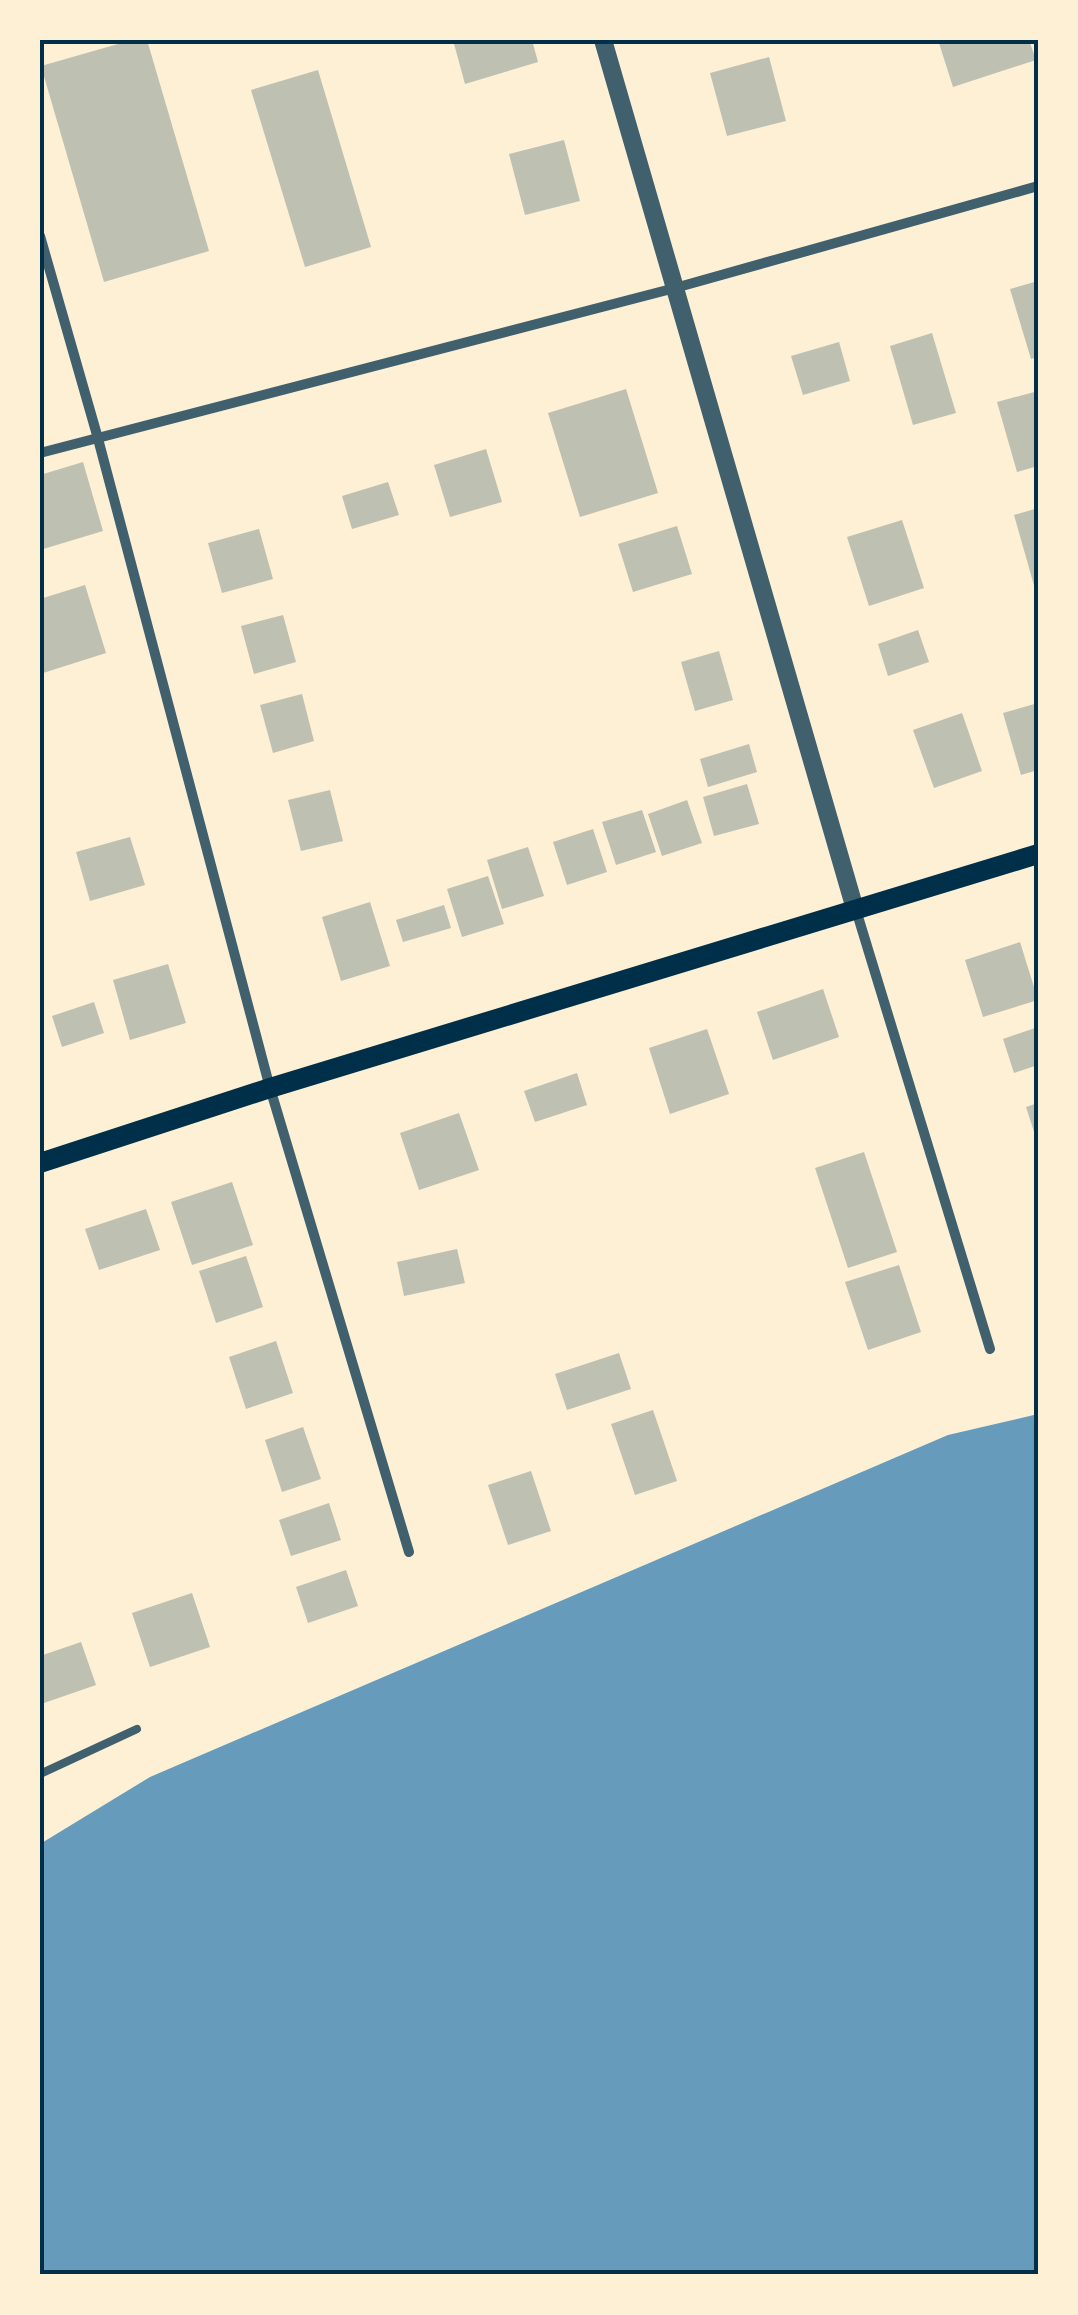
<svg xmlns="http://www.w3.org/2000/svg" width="1078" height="2315" font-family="Montserrat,sans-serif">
	<rect width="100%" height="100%" fill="#fdf0d5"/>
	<!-- water -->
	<path fill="#669bbc" d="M1038,1414V2275H40V1844L150,1777L948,1435Z"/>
	<!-- building -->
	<g fill="#bec0b2">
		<path d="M132,40H147L209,251L104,282L41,66Z"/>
		<path d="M453,40H532L538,62L465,84Z"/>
		<path d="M938,40H1029L1036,60L953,87Z"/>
		<path d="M769,57L786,121L727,136L710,73Z"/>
		<path d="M318,70L371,247L305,267L251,90Z"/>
		<path d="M564,140L580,201L525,215L509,154Z"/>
		<path d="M1038,281V357L1031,359L1010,289Z"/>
		<path d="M932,333L956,413L913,425L890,346Z"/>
		<path d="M839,342L850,381L803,395L791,356Z"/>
		<path d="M626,389L658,493L580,517L548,413Z"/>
		<path d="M1038,391V466L1017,472L997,402Z"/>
		<path d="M486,449L502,502L450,517L434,465Z"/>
		<path d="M83,462L103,531L40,550V475Z"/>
		<path d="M388,482L399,515L352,529L342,496Z"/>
		<path d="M1038,508V596H1037L1014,515Z"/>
		<path d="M902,520L924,588L869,606L847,537Z"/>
		<path d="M677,526L692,574L633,592L618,544Z"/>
		<path d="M259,529L273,579L222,593L208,543Z"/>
		<path d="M85,585L106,653L40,674V599Z"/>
		<path d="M283,615L296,662L254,674L241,626Z"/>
		<path d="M918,630L929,662L888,676L878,644Z"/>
		<path d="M719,651L733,700L695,711L681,662Z"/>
		<path d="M302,694L314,741L273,753L260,705Z"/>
		<path d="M1038,703V770L1021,775L1003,713Z"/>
		<path d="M962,713L982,771L934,788L913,730Z"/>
		<path d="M749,744L757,772L708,787L700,759Z"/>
		<path d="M747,784L759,824L714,836L703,797Z"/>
		<path d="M330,790L343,841L301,851L288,800Z"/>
		<path d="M687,800L702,843L662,856L648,814Z"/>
		<path d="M642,810L656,852L616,865L602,822Z"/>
		<path d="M593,829L607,872L567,885L553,842Z"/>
		<path d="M130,837L145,885L90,901L76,852Z"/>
		<path d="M528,847L544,896L502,909L487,860Z"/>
		<path d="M488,876L504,924L462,937L447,889Z"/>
		<path d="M370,902L390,966L341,981L322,917Z"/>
		<path d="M444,905L451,928L403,942L396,920Z"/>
		<path d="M1020,942L1038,1000L983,1017L965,960Z"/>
		<path d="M168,964L186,1023L130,1040L113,980Z"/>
		<path d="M823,989L839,1037L773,1060L757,1012Z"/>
		<path d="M94,1002L104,1033L62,1047L52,1016Z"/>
		<path d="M1038,1027V1065L1014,1073L1003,1039Z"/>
		<path d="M707,1029L729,1094L670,1114L649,1048Z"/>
		<path d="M577,1073L587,1105L535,1122L524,1091Z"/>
		<path d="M1038,1103V1141H1037L1026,1107Z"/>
		<path d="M459,1113L479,1170L419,1190L400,1133Z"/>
		<path d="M864,1152L897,1252L848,1268L815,1168Z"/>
		<path d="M232,1182L253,1245L192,1265L171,1202Z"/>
		<path d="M146,1209L160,1250L99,1270L85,1229Z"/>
		<path d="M457,1249L465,1283L404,1296L397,1262Z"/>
		<path d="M246,1256L263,1307L216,1323L199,1271Z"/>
		<path d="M899,1265L921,1332L868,1350L845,1282Z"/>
		<path d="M276,1341L293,1393L246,1409L229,1357Z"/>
		<path d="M619,1353L631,1389L567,1410L555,1374Z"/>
		<path d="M653,1410L677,1481L635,1495L611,1424Z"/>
		<path d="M303,1427L321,1479L282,1492L265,1440Z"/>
		<path d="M531,1471L551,1531L508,1545L488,1485Z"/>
		<path d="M329,1503L341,1540L291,1556L279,1520Z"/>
		<path d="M346,1570L358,1606L308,1623L296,1587Z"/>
		<path d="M192,1593L210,1647L150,1667L132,1613Z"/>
		<path d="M81,1642L96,1685L44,1703L40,1691V1656Z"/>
	</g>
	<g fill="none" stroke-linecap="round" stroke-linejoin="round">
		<!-- service -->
		<path stroke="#3f606c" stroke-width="8" d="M40,1774L137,1729"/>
		<!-- minor -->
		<g stroke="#3f606c" stroke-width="10">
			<path d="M40,236L97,435L270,1088L409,1552"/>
			<path d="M40,453L675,288L1038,186"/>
			<path d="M856,910L990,1349"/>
		</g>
		<!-- tertiary -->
		<path stroke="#3f606c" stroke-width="18" d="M603,40L855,909"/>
		<!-- secondary -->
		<path stroke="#003049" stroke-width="20" d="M40,1163L270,1088L1038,854"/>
	</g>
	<!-- border -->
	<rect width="1078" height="2315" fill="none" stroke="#fdf0d5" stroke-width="85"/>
	<rect x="42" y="42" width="994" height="2230" fill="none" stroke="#003049" stroke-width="4"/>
</svg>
